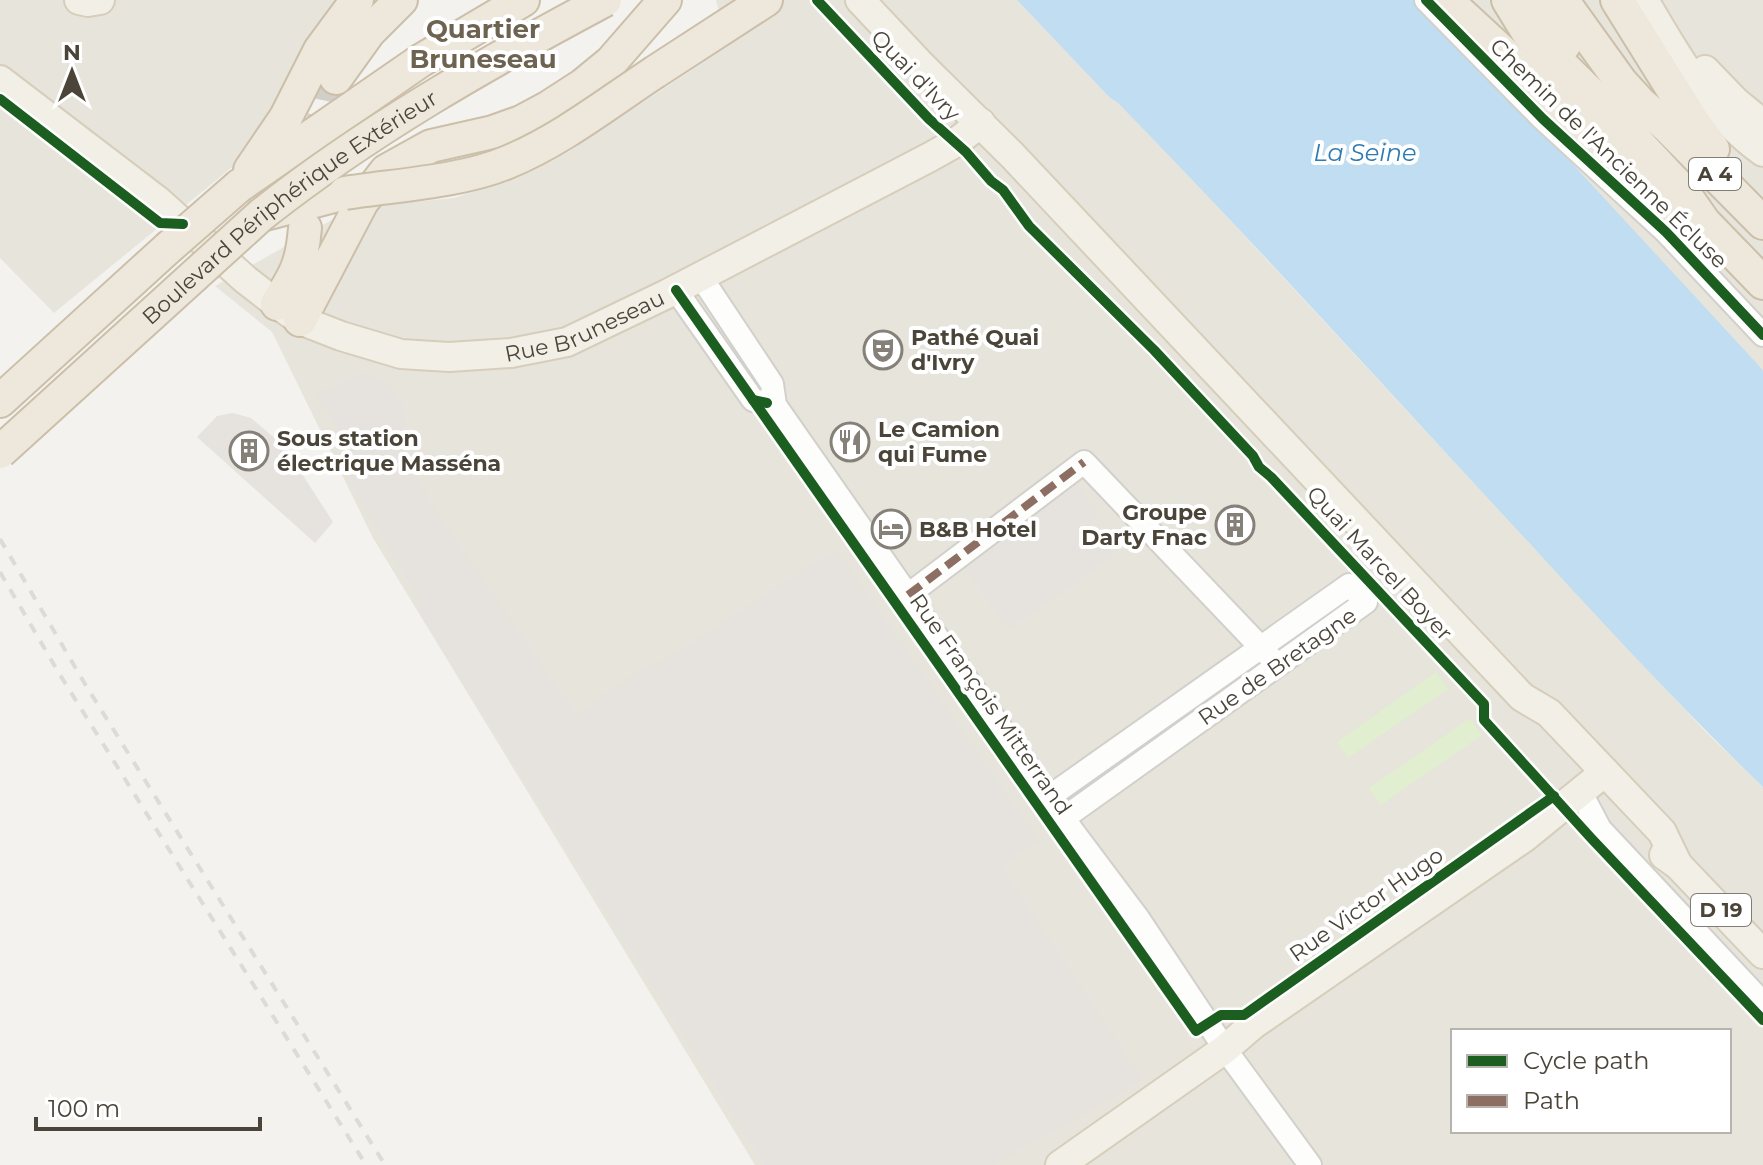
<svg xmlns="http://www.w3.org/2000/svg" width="1763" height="1165" font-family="Montserrat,sans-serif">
	<rect width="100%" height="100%" fill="#f4f2ee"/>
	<!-- residential -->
	<g fill="#e7e4dc" fill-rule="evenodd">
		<path d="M0,0H347L247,155L54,313L0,258Z"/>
		<path d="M716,0H1017L1109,97L1118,103L1189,176L1560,576L1706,732L1763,787V1165H755L373,538L272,332L215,286L337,217L391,204L454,198L520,176L569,151L728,46ZM1453,1031H1729V1131H1453Z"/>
		<path d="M1421,0H1763V370L1614,211Z"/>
	</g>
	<!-- industrial -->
	<g fill="#e6e2de">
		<path d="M358,374L375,375L389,386L403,406L406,417L401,447L435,509L576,714L653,661L656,665L836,549L1039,841L1002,867L1143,1080L994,1165H765L417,609L423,605L346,477L352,448L315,395Z"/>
		<path d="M233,413L251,418L284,446L333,522L315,543L197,437L217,416Z"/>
	</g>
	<!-- green -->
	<g fill="#e1eecf">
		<path d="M1436,672L1448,689L1348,758L1337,742Z"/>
		<path d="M1470,718L1482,735L1381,805L1369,788Z"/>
	</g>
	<!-- parking -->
	<path fill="#e6e3df" d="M1077,484L1100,513L1092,523L1115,555L1009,630L962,567Z"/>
	<!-- water -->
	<path fill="#c0ddf1" d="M1017,0H1421L1763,370V787C1679,706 1599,619 1520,533C1386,389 1255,243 1118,103L1109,97Z"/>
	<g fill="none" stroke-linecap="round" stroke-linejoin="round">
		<!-- highway-tunnel -->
		<path stroke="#d2cfca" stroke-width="32" stroke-dasharray="32 16" stroke-linecap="butt" d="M317,148L327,100L336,78"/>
		<!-- minor casing -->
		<g stroke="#d2d0cb" stroke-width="26">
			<g id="minor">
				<path d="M1426,0L1543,119L1666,232L1763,335"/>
				<path d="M701,277L772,384L775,405L1072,830L1138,918L1225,1049L1310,1165"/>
				<path d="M676,290L753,400L775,405"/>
				<path d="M908,595L1084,462L1270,657"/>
				<path d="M1581,793L1600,829L1763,1003"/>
				<path d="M1049,797L1349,585L1366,602L1064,818"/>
			</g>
		</g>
		<!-- major casing -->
		<g stroke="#d6cebb" stroke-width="32">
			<g id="major">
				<path d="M79,0L88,2L100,0"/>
				<path d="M860,0L922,66L1012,155L1522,697L1549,713L1662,832L1678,865"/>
				<path d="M1644,0C1677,57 1709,113 1763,152"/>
				<path d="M1705,70L1735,101L1763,124"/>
				<path id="s1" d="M0,80L157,200L246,280L277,304L300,320L341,336L401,354L449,357L511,353L567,342L669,293L930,157L955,143L981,123"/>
				<path d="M1664,855L1678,865L1763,954"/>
				<path d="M1060,1165L1225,1049L1254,1024L1525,837L1605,772"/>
			</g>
		</g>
		<!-- highway casing -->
		<g stroke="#ccbfa9" stroke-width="36">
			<g id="highway">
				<path d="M1446,0L1668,205L1676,208"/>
				<path d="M1508,0L1527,31L1602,105L1681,189L1704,222L1763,283"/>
				<path d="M1536,0L1564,45"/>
				<path d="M1562,0L1621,82L1641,104L1667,126L1763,223"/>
				<path d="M1617,0L1693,122L1713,149"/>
				<path d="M655,72L766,0"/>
				<path d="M336,78L369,32L401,0"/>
				<path d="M250,170L286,117L320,50L357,0"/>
				<path d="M239,186L420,61L523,0"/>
				<path d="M261,215L345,193"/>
				<path d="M277,304C296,274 302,264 305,228"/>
				<path d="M300,320L362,202L386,171L431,146L493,132L521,122L549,107L583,85L611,62L665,0"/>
				<path d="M0,401L168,248"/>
			</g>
		</g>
		<!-- minor -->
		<use href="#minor" stroke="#fdfdfc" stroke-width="22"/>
		<!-- major -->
		<use href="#major" stroke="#f2efe6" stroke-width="28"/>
		<!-- highway -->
		<use href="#highway" stroke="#ede8db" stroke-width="32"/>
		<!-- rail -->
		<g stroke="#dbdbda" stroke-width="4" stroke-dasharray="10 10" stroke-linecap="butt">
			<path d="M0,539L85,684L385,1165"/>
			<path d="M0,572L60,675L366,1165"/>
		</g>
		<!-- highway-bridge casing -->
		<g stroke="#ccbfa9" stroke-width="36" stroke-linecap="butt">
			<g id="highway-bridge">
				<path d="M345,193C396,185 461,182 508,162C561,140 608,103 655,72"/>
				<path d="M168,248L239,186"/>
				<path id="s2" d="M0,452L261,215C367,131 485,64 605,0"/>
			</g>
		</g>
		<!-- highway-bridge -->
		<use href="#highway-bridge" stroke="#ede8db" stroke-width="32"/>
		<!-- quiet -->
		<path stroke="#8d6e63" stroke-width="8" stroke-dasharray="16 8" stroke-linecap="butt" d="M908,595L1084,462"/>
		<!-- cycleway casing -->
		<g stroke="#fff" stroke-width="15">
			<g id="cycleway">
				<path d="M817,0L929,119L966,152L991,181L1003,190L1029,226L1154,350L1253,456L1259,467L1271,477L1484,704V720L1591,838L1763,1020"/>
				<path d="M1426,0L1543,119L1666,232L1763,335"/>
				<path d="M0,99L160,223L183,224"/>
				<path d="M676,290L753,400L767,403"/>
				<path d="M753,400L1196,1031L1221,1015H1244L1554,796"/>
			</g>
		</g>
		<!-- cycleway -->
		<use href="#cycleway" stroke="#1b5e20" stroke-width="10"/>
	</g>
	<!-- icons -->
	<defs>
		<g id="theatre-ring" transform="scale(2)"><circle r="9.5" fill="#fff" stroke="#868178" stroke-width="1.5"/><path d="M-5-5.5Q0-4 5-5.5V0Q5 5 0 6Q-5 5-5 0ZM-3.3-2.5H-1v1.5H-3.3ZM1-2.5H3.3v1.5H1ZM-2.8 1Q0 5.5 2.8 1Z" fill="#868178"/></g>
		<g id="restaurant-ring" transform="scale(2)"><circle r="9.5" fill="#fff" stroke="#868178" stroke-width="1.5"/><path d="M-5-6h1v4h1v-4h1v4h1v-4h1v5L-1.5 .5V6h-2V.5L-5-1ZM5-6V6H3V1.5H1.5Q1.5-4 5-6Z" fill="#868178"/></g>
		<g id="building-ring" transform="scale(2)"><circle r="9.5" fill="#fff" stroke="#868178" stroke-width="1.5"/><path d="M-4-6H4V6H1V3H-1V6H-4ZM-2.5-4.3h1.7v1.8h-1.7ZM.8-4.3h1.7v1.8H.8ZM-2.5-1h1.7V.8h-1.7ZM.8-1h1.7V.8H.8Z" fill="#868178"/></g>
		<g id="hotel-ring" transform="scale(2)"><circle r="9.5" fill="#fff" stroke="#868178" stroke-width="1.5"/><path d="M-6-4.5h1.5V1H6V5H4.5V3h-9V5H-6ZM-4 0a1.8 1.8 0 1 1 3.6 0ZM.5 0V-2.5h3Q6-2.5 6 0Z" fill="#868178"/></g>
	</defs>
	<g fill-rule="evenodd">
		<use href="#theatre-ring" x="883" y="350"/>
		<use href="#restaurant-ring" x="850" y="442"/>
		<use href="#building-ring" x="249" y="451"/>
		<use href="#building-ring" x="1235" y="525"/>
		<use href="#hotel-ring" x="891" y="529"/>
	</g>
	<g text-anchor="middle" stroke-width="8" stroke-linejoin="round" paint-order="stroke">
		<!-- shield labels -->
		<g fill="#fff" stroke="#817c74" stroke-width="2">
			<rect x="1689" y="158" width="52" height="32" rx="6"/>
			<rect x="1691" y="894" width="60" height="32" rx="6"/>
		</g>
		<g font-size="20" font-weight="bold" fill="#4b4439">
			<text x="1715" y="181">A 4</text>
			<text x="1721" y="917">D 19</text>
		</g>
		<!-- street labels -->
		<g font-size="22" fill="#4b4439" stroke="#fff">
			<text transform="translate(916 75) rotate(46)" y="8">Quai d'Ivry</text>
			<text transform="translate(1609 153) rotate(44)" y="8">Chemin de l'Ancienne Écluse</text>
			<text dy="8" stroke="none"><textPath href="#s2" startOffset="380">Boulevard Périphérique Extérieur</textPath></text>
			<text dy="8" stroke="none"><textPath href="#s1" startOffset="680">Rue Bruneseau</textPath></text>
			<text transform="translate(1380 563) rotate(47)" y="8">Quai Marcel Boyer</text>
			<text transform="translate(1277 666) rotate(-35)" y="8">Rue de Bretagne</text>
			<text transform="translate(991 704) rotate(55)" y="8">Rue François Mitterrand</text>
			<text transform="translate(1366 904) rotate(-35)" y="8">Rue Victor Hugo</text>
		</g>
		<!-- poi labels -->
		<g font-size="22" font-weight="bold" fill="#4b4439" stroke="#fff" text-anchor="start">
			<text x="911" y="345">Pathé Quai<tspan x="911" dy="25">d'Ivry</tspan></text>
			<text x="878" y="437">Le Camion<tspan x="878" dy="25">qui Fume</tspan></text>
			<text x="277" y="446">Sous station<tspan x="277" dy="25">électrique Masséna</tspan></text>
			<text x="1207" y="520" text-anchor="end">Groupe<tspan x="1207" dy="25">Darty Fnac</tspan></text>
			<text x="919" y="537">B&amp;B Hotel</text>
		</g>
		<!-- water labels -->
		<g font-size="24" font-style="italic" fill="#2e7ab2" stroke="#fff">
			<text x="1365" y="161">La Seine</text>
		</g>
		<!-- quarter labels -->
		<g font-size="26" font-weight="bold" fill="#6e6250" stroke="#fff">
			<text x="483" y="38">Quartier<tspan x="483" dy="30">Bruneseau</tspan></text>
		</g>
	</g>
	<!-- legend -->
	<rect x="1451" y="1029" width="280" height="104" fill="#ffffff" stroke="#b7b4b0" stroke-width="2"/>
	<rect x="1467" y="1055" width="40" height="12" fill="#1b5e20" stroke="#b7b4b0" stroke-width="2"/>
	<text x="1523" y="1069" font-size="24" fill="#4b4439">Cycle path</text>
	<rect x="1467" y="1095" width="40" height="12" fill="#8d6e63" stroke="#b7b4b0" stroke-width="2"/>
	<text x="1523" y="1109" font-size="24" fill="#4b4439">Path</text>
	<!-- north arrow -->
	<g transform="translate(72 72)" stroke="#ffffff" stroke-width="6" paint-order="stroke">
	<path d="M0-6L14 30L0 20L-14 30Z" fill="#4b4439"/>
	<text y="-12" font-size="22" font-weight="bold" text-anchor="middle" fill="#4b4439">N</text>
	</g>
	<!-- scale -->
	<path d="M36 1117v12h224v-12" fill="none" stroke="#4b4439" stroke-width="4"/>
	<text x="48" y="1117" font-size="24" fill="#4b4439" stroke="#ffffff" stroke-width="6" paint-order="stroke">100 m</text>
</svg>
